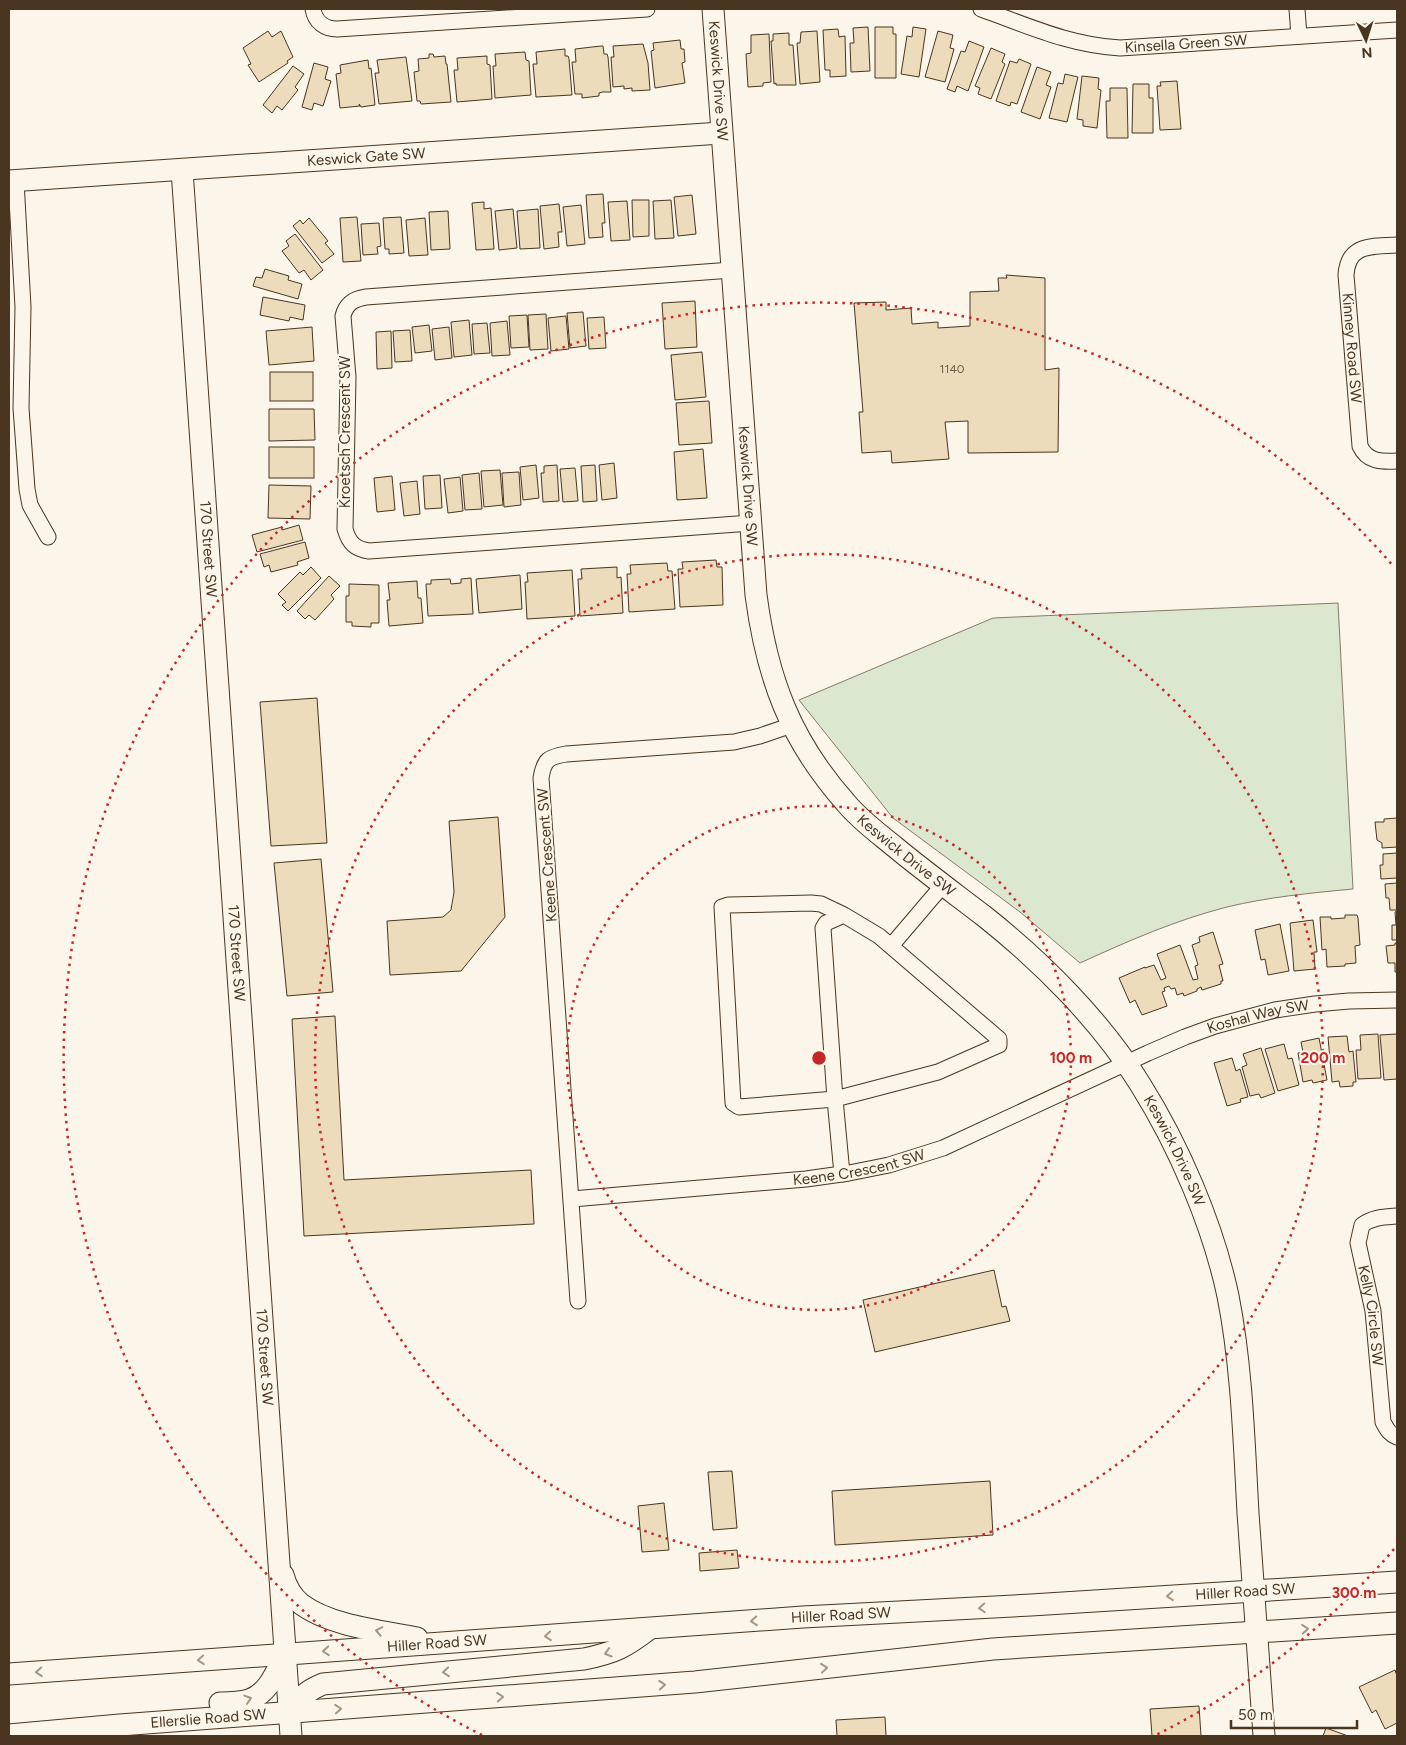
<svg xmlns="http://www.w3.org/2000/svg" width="1406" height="1745" font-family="Figtree,sans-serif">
	<rect width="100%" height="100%" fill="#fbf6e9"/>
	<!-- green -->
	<path fill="#dce7d0" stroke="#887966" d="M1338,603L1353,889C1311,893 1268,897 1227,907C1176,920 1128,941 1080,963L1020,912L893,818L799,700L993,618Z"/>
	<!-- building -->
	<g fill="#ecdcbc" stroke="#4a3520">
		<path d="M868,27L870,71L851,72L850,43H854L853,28Z"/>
		<path d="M875,27H893V34H896V78H875Z"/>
		<path d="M913,27L926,29L919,77L901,74L907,36L912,37Z"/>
		<path d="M838,29L839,37L845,36L846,76L830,77V70H825L823,30Z"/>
		<path d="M268,31L272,37L281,31L293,57L287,61L288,63L259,82L248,65L251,64L243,48Z"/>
		<path d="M817,31L820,82L800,84L797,43H800L801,32Z"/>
		<path d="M938,31L953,35L950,48L954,49L945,82L925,77Z"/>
		<path d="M789,33V45H793L796,85H776V83L774,84L771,41H773V34Z"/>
		<path d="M769,34L771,82L763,83V86L748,87L746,54L751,53V35Z"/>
		<path d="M680,40L681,49H684L685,62L682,63L685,83L655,88L651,51L654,50L653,43Z"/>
		<path d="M969,41L984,47L968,91L957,86L955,92L947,89L961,51L965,52Z"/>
		<path d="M643,44L648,63L650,90L632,91V88L624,89V86L613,87L611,57H614L613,46Z"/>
		<path d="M601,46H603L604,54H607L608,57L611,92H602L599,93V96L582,98V94H575L572,62H576L575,49Z"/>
		<path d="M991,48L1005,54L1002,62L1005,64L991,99L978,94L980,88L975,86Z"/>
		<path d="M565,49V56H568L569,59L572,95L536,97L533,64H537L536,52Z"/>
		<path d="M525,52L526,60L529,61L531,95L495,98L493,66H496L495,54Z"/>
		<path d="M429,54H433L434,57L445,56L446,64H447L451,102L421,104L420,101H417L414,72L419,71L418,59L429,58Z"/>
		<path d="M487,56V64L490,65L492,99L457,102L454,70H458L457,58Z"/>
		<path d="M406,57L412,101L379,104L375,73H379L377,60Z"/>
		<path d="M1019,59L1031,64L1017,104L1011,102L1010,106L996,101L1010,61L1017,63Z"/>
		<path d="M368,60L369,69L371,68L375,105L361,107L359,104L360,106L340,108L336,74L341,73L340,65Z"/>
		<path d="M314,63L328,67L325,79L331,81L323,106L314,103L312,110L302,107Z"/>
		<path d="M293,66L304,74L295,87L298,90L282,110L277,106L272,113L263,105Z"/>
		<path d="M1037,67L1051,72L1046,85L1051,87L1040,119L1021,112Z"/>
		<path d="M1065,74L1078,77L1067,122L1049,118L1058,83L1063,84Z"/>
		<path d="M1082,76L1099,78L1098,89L1101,90L1097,128L1083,126V120L1077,119Z"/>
		<path d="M1177,81L1181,129L1160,130L1157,86H1161L1160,82Z"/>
		<path d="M1133,84H1149V98H1153V133H1132Z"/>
		<path d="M1110,88H1127L1128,138H1107L1106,101H1110Z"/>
		<path d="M603,194L605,223H602L603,237L589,238L586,195Z"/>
		<path d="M692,195L696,234L678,236L674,197Z"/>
		<path d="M632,200H649V236L633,237Z"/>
		<path d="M671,200L674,238L655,239L653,201Z"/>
		<path d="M627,201L630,240L611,241L608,202Z"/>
		<path d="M484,202V209L491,208L494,249L476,250L472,203Z"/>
		<path d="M559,204L562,232H558L559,247L544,249L540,206Z"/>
		<path d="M581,205L585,244L567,246L563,207Z"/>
		<path d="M513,209L517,248L499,250L495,211Z"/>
		<path d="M538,209L540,248L520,249L517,211Z"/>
		<path d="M448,211L450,249L431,250L429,212Z"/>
		<path d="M357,217L361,261L343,262L340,218Z"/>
		<path d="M401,217L404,253L389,254V249H385L383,218Z"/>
		<path d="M309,218L328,241L325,243L334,254L322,263L293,226L300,220L303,224Z"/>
		<path d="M425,218L428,255L409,256L406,220Z"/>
		<path d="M379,223L381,246L377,247L378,254L363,255L361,224Z"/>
		<path d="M295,234L323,270L311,280L304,270L299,273L282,251L289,246L286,241Z"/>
		<path d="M265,269L289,276L288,280L302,284L298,299L253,286L256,277L262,278Z"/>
		<path d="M1006,275L1045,278V370L1059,368L1058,452L968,453V421L945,422L949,459L892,463L891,451L862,453L859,412H863L854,303L886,302V310L911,308L912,324L938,322V328L970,326V292L999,291L998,278H1007Z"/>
		<path d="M263,297L305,305L303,320L290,317L289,321L260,315Z"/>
		<path d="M695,301L697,347L665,349L662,303Z"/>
		<path d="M583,312L586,346L570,348L567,313Z"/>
		<path d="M546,314L548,349L530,350L528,315Z"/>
		<path d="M527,315L529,347L511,348L509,316Z"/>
		<path d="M566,316L569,349L551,351L548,318Z"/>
		<path d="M604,317L606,348L589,349L587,318Z"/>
		<path d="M469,320L472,355L454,357L451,322Z"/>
		<path d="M507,321L510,355L492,356L490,323Z"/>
		<path d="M487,323L490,353L474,354L472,324Z"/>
		<path d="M429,325L432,351L415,353L412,327Z"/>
		<path d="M312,327L314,361L269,365L266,331Z"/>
		<path d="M449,327L452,358L435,360L432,329Z"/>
		<path d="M410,330L412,361L395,362L393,331Z"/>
		<path d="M391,331L392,368L377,369L376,332Z"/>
		<path d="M702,352L706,397L675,400L671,355Z"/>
		<rect x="270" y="372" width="43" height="29"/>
		<path d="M709,401L712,443L679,445L676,403Z"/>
		<path d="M269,409H314L315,440L269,441Z"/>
		<rect x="269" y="447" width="45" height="31"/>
		<path d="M703,449L707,498L677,500L674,452Z"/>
		<path d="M614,463L617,498L602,500L599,465Z"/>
		<path d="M536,465L539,498L523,500L520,467Z"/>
		<path d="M557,465L559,501L543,502L541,473H544V466Z"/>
		<path d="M595,465L597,501L583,502L581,466Z"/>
		<path d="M575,468L578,501L563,502L560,469Z"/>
		<path d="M500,470L503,505L484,507L481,471Z"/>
		<path d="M519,472L521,505L504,507L502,473Z"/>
		<path d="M479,473L482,509L465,510L462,475Z"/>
		<path d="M440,475L442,508L425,509L423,476Z"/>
		<path d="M392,476L395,510L377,512L374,478Z"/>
		<path d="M460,477L463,511L448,513L444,479Z"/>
		<path d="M417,481L420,514L404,516L400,483Z"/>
		<path d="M269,485L311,486L310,519L268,518Z"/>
		<path d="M299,525L303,540L257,552L252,535L282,527V530Z"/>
		<path d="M305,542L309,558L297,562L298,565L271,572L269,565L264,567L260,554Z"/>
		<path d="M716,560L717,567H722L723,605L680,607L678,569H683L682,562Z"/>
		<path d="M667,563L668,571H672L675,609L629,612L627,574H631L630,565Z"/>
		<path d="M311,567L321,578L288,611L282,605L286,602L278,594L300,572L303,575Z"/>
		<path d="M617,567V578L621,577L623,613L580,616L578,579H582L581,569Z"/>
		<path d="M572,570L575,616L527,619L525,582H528L527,573Z"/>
		<path d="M520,575L522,609L479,613L476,579Z"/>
		<path d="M329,576L340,586L331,595L334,599L315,620L309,615L305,619L297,611Z"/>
		<path d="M471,578L473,614L428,616L426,584H431V580L450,579L451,584L461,583V579Z"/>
		<path d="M417,581L418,598H421L423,623L389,626L387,600H390L388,583Z"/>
		<path d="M349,584L379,585V623H371V627L352,626V622H346V596H349Z"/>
		<path d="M317,698L327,843L271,846L260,702Z"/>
		<path d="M498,817L505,917L461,971L390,975L387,921L443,917L451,910L454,892L449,821Z"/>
		<path d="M1397,818V847L1382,848V843L1377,840L1375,822H1384V819Z"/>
		<path d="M1397,853V878L1381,879L1380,865H1383V854Z"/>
		<path d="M321,859L333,992L287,996L274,863Z"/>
		<path d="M1397,883V910H1390L1389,898H1386L1385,884Z"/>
		<path d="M1397,911V940H1392V925H1396L1395,912Z"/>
		<path d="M1345,915H1357L1358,918L1360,945L1355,946L1356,963L1345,964V966L1327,967L1326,949L1322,950L1320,917H1331V919L1345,918Z"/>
		<path d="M1313,920L1317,952H1314L1315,969L1294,971L1290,923Z"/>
		<path d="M1280,924L1289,971L1268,975L1265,959L1261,960L1255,930Z"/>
		<path d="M1213,932L1223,964L1219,965L1223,981H1221V984L1202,990L1201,987L1197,989V991L1184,996L1183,993L1177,995L1175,988L1171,989L1169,986L1164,988L1165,991L1162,992L1167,1006L1142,1015L1135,1000L1130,1003L1119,978L1145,967V968L1154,965L1161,980L1166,978L1157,954L1180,945L1193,980L1198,979L1195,966L1198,965L1192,945L1200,942L1199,937Z"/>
		<path d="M1395,943H1397V972H1395V963H1388L1386,946L1395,945Z"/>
		<path d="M335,1016L344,1180L531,1170L534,1224L304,1236L292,1019Z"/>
		<path d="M1378,1034L1381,1078L1358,1079L1356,1050H1361L1360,1035Z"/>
		<path d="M1397,1034V1079L1384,1080L1380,1035Z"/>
		<path d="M1347,1036L1349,1052L1353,1051L1356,1082H1353V1086L1340,1087L1339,1081L1332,1082L1328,1037Z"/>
		<path d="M1319,1038L1327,1080L1313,1083L1312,1080L1303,1082L1298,1053L1303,1052L1301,1042Z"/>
		<path d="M1284,1044L1288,1059L1292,1058L1299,1085L1278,1091L1265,1049Z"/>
		<path d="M1261,1048L1275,1093L1261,1098L1259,1094L1250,1096L1242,1067L1247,1065L1243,1054Z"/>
		<path d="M1232,1058L1236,1071L1240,1069L1248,1097L1240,1099L1241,1102L1227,1106L1214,1063Z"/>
		<path d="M994,1270L1002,1307L1006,1306L1010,1321L875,1352L863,1300Z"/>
		<path d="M732,1471L737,1528L713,1530L708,1472Z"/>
		<path d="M990,1481L993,1535L835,1545L832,1491Z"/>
		<path d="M664,1503L669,1550L642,1552L638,1506Z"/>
		<path d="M737,1550L739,1568L700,1571L699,1553Z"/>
		<path d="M1395,1670L1397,1676V1723L1385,1729L1376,1710L1372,1713L1359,1687Z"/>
		<path d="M1199,1706L1201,1736H1152L1150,1709Z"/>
		<path d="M885,1717L886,1736H837L836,1720Z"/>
		<path d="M1326,1728L1348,1736H1323Z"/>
	</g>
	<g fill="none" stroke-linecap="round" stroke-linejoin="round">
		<!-- street casing -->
		<g stroke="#4a3520" stroke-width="17">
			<g id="street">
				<path d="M313,9C315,22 325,29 337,29L647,9"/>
				<path id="s1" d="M981,9C1029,26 1069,45 1120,48L1397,30"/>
				<path d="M1297,9L1299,36"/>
				<path d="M16,181L23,307L21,408L27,489L30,505L48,537"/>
				<path id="s2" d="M1397,245C1372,247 1348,243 1346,275L1360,446C1367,462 1382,462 1397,461"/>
				<path d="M732,270L366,297C353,299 346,304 343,316L348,377L345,529C349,543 355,549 369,551L751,523"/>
				<path d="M891,946L943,885"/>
				<path d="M842,1174L835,1099L938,1072L999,1045V1039L879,936L844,915L826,923L823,928L835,1099L739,1107L733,1103L722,907L728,905L811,903L821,904L844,915"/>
				<path id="s3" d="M572,1199L806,1179L849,1173L889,1165L943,1148L1148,1053L1185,1037L1215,1026L1275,1010L1315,1004L1349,1001L1397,1000"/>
				<path id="s4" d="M1397,1216C1384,1217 1373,1217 1362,1225L1358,1243L1373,1311L1383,1422C1387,1429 1389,1434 1397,1437"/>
				<path d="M578,1301L541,778C544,759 549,757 566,754L734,742L760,736L792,725"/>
			</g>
		</g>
		<!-- secondary casing -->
		<g stroke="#4a3520" stroke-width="23">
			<g id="secondary">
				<path id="s5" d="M713,9L756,595C767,678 790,740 846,803C860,820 878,833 895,847C924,871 954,893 984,916C1042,962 1101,1021 1140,1084C1179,1146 1213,1225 1228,1296C1242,1367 1244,1441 1248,1513C1253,1587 1259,1662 1264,1736"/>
				<path id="s6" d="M182,170L291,1736"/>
				<path id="s7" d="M9,181L721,133"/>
				<path d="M283,1575C286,1586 292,1597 301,1604C330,1626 382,1631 417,1638"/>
				<path id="s8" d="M9,1674L803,1617L1031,1605L1397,1582"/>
				<path d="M220,1703C229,1703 240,1703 249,1700C269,1693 276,1672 285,1654"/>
				<path d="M290,1713C297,1698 308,1690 323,1684L584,1659C614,1653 626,1647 649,1629"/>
				<path id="s9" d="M9,1735L120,1725L695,1682L993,1649L1397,1623"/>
			</g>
		</g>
		<!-- street -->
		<use href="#street" stroke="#fbf6e9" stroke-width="15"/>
		<!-- secondary -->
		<use href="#secondary" stroke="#fbf6e9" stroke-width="21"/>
	</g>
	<!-- one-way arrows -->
	<defs><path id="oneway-chevron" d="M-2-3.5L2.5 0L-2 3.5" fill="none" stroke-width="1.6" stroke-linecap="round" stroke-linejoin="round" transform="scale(1.25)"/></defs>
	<g stroke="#a29684">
		<use href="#oneway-chevron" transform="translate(1170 1596) rotate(176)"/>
		<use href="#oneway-chevron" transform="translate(982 1608) rotate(177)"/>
		<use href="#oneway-chevron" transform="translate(754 1621) rotate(176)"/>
		<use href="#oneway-chevron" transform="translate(1305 1629) rotate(-4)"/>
		<use href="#oneway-chevron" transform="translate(379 1631) rotate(-169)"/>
		<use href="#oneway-chevron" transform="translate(548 1636) rotate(176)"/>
		<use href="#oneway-chevron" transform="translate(326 1651) rotate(176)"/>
		<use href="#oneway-chevron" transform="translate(608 1653) rotate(163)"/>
		<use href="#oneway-chevron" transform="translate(201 1660) rotate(176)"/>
		<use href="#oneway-chevron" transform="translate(824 1668) rotate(-6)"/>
		<use href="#oneway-chevron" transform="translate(39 1672) rotate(176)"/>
		<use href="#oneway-chevron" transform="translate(446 1672) rotate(175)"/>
		<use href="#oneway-chevron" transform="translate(662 1685) rotate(-4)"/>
		<use href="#oneway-chevron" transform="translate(500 1697) rotate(-4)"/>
		<use href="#oneway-chevron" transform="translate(248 1699) rotate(-18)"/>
		<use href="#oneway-chevron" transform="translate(338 1709) rotate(-4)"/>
	</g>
	<!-- distance rings -->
	<g fill="none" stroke="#c62828" stroke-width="2.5" stroke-dasharray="2.5 5">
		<circle cx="819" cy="1058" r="252"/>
		<circle cx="819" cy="1058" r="504"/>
		<path d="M1394 1549A756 756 0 0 1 1156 1735M482 1735A756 756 0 1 1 1394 567"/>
	</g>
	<g text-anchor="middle" stroke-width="4" stroke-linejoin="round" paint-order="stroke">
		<!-- number labels -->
		<g font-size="12" fill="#725f47">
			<text x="952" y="373">1140</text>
		</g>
		<!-- street labels -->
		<g font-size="15" fill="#4a3520" stroke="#fbf6e9">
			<text dy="5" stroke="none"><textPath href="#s1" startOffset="211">Kinsella Green SW</textPath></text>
			<text dy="5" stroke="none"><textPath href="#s5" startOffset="72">Keswick Drive SW</textPath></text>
			<text dy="5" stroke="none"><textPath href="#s7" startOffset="358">Keswick Gate SW</textPath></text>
			<text dy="5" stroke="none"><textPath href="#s2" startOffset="141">Kinney Road SW</textPath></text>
			<text transform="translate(345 432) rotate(-90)" y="5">Kroetsch Crescent SW</text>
			<text dy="5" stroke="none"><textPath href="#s5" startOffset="478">Keswick Drive SW</textPath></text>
			<text dy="5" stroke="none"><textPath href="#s6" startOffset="380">170 Street SW</textPath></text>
			<text dy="5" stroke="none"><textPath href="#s5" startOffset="898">Keswick Drive SW</textPath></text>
			<text transform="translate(547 855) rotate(-94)" y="5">Keene Crescent SW</text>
			<text dy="5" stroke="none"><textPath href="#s6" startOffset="785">170 Street SW</textPath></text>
			<text dy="5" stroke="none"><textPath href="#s3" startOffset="718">Koshal Way SW</textPath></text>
			<text dy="5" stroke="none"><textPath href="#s5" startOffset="1302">Keswick Drive SW</textPath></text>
			<text dy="5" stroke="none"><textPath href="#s3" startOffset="289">Keene Crescent SW</textPath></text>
			<text dy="5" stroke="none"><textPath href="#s4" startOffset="129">Kelly Circle SW</textPath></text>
			<text dy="5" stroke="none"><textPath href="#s6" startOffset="1190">170 Street SW</textPath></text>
			<text dy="5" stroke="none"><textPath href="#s8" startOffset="1239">Hiller Road SW</textPath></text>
			<text dy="5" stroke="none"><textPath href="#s8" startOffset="834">Hiller Road SW</textPath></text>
			<text dy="5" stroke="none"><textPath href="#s8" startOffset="429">Hiller Road SW</textPath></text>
			<text dy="5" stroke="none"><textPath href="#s9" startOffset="200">Ellerslie Road SW</textPath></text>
		</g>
	</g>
	<circle cx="819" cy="1058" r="8" fill="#c62828" stroke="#fbf6e9" stroke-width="2.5"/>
	<g font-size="15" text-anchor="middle" font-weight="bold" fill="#c62828" stroke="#fbf6e9" stroke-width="4" stroke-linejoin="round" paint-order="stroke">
		<text x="1071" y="1063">100 m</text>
		<text x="1323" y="1063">200 m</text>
		<text x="1354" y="1598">300 m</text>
	</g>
	<!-- border -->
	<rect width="1406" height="1745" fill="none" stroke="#4a3520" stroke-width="20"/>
	<!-- north arrow -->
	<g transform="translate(1366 40) rotate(176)" stroke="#fbf6e9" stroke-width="4" paint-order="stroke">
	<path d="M0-4L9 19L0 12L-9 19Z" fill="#4a3520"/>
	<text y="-8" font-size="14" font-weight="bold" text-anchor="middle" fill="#4a3520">N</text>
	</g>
	<!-- scale -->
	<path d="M1231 1720v8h126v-8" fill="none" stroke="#4a3520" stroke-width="2.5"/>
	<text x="1238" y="1720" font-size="15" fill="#4a3520" stroke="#fbf6e9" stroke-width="4" paint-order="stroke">50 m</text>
</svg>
